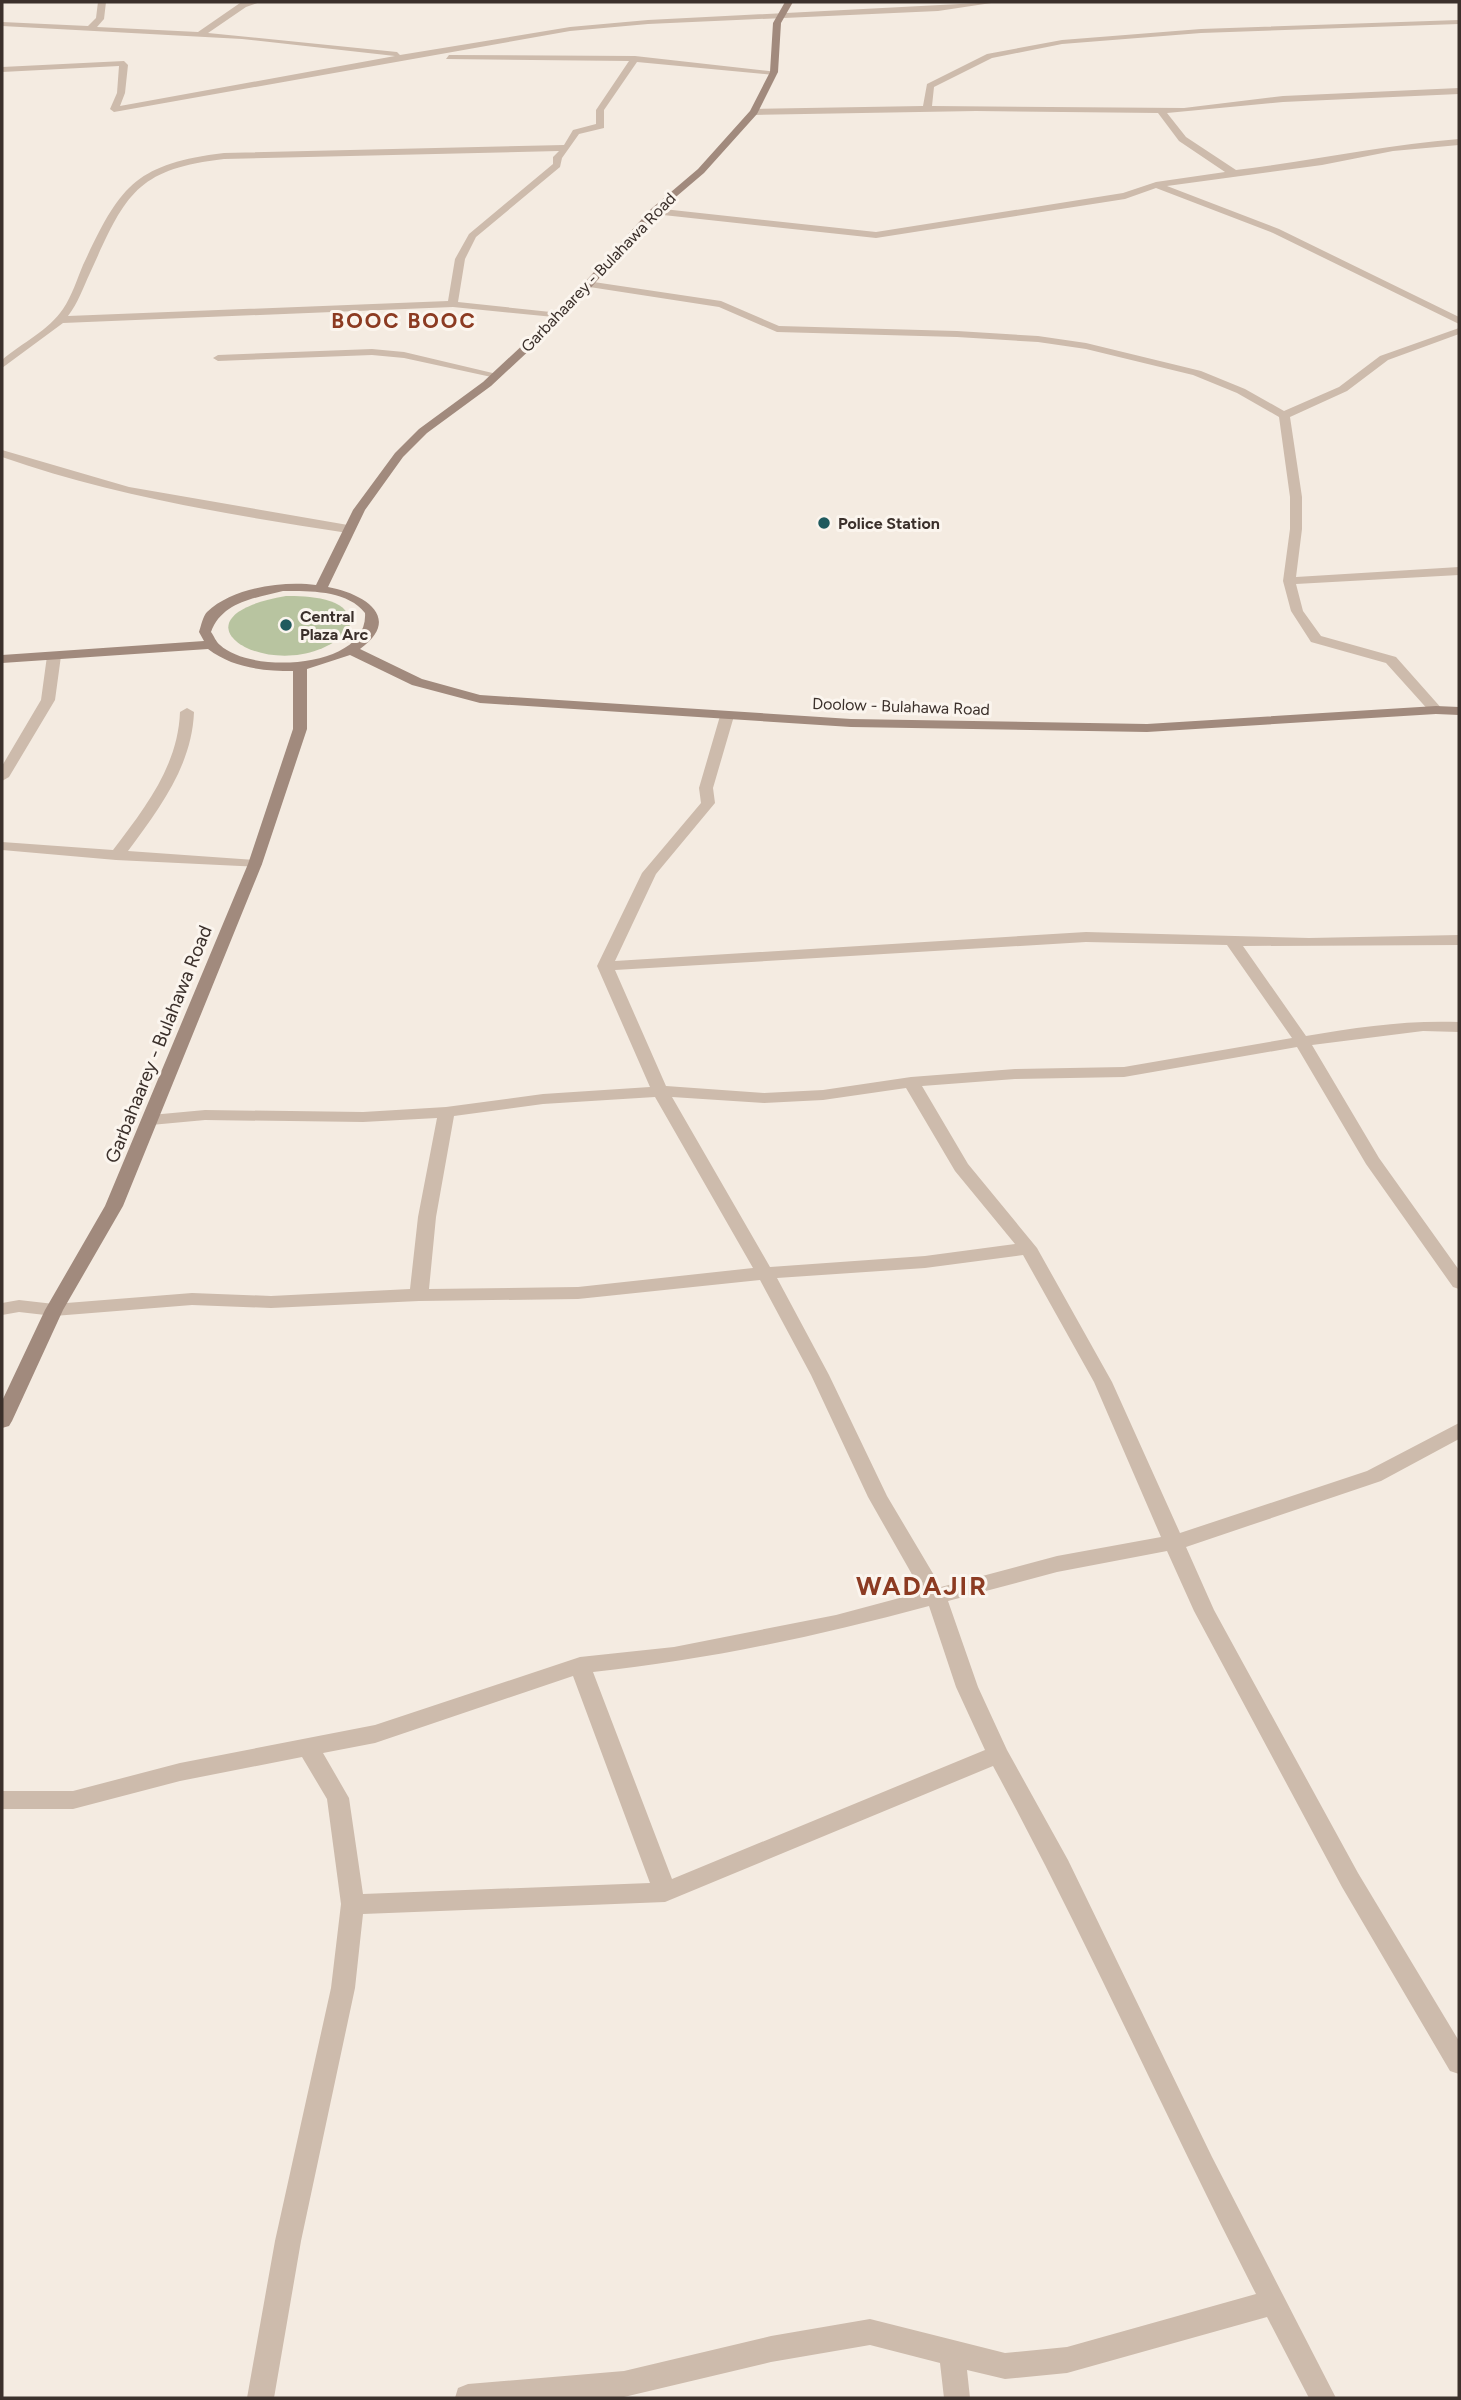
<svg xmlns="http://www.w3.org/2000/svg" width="1461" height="2400" font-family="Figtree,sans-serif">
	<rect width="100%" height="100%" fill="#f4ebe1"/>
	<!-- green -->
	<path fill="#b8c4a0" d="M286,596C308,596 357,597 349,630C285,695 152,619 286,596Z"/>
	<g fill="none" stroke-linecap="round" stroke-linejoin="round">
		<!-- street -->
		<g fill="#cdbbac" fill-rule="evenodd">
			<path d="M98,2H106L104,19L97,27L198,32L240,3L260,2L246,7L208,33L397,52L400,55L570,27L648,20L998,2L938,11L648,24L570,31L114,112L110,109L117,93L119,66L2,72V67L124,61L128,65L125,93L120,106L395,56L242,39L2,26V22L88,26L96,18Z"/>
			<path d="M1459,20V24L1201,33L1062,44L992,58L934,87L932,106L1184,108L1283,96L1459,88V94L1283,102L1167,113L1186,137L1236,170C1310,161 1384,145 1459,139V145L1393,151L1322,165L1167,186L1279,229L1459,317V324L1273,233L1156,188L1125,199L876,238L654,214L649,211L654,208L876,232L1123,193L1156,182L1225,172L1179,141L1158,113L976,111L754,115L750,112L754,109L923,106L927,84L987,54L1062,40L1201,29Z"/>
			<path d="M449,55L635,56L778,72L774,75L637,62L604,110V128L579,134L562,158L560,167L476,237L465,259L458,302L560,313L565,316L564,318L453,307L63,323L2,368V360C22,343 49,330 63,309C72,296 77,279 83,265C120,186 135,164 224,153L564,145L573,130L596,124V110L629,61L446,59ZM559,151L553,157V164L469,234L455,259L448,301L68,316C78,303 83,288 90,273C125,196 135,169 224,159Z"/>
			<path d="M587,281L721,301L779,326L957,331L1038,336L1086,343L1201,371L1245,389L1284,411L1339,387L1380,356L1459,328V334L1388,360L1347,391L1290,417L1302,497V529L1296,577L1459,567V575L1296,584L1303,611L1321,636L1396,657L1443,710L1436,714L1431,713L1386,663L1311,642L1291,611L1283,581L1290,529V497L1279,417L1237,393L1193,375L1086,349L1038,342L957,337L777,332L719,307L583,286V282Z"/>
			<path d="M372,349L404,352L501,375L496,378L404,358L372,355L218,361L213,358L218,355Z"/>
			<path d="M2,450L129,487L348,525L354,529L348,533C231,515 114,496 2,457Z"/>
			<path d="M54,652L61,656L55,700L9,777L2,781V766L41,700L47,656Z"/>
			<path d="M187,708L194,712C192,766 159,809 128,851L255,860L262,864L260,867L116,860L2,850V842L113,850C145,808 178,766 180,712Z"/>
			<path d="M727,712L734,716L713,788L715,803L656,874L615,961L1086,932L1309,938L1459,935V945L1243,946L1306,1036C1357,1027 1408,1020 1459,1022V1032L1423,1031L1312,1045L1379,1158L1459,1270V1289L1453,1287L1366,1164L1297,1047L1124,1077L1015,1079L922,1086L968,1164L1037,1248L1112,1382L1180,1533L1367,1471L1459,1423V1439L1381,1481L1186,1547L1214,1610L1358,1873L1459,2041V2074L1450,2071L1342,1887L1194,1611L1167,1551L1057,1572L948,1601L978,1687L1007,1750L1068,1860L1212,2157L1336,2398H1309L1267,2317L1067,2373L1005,2379L967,2370L970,2398H944L940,2363L870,2345L771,2362L624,2397L455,2398L458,2388L468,2384L624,2371L771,2336L870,2319L1005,2353L1067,2347L1256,2294C1166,2119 1087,1939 993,1766L665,1902L363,1914L355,1988L301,2241L274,2398H247L275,2241L331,1988L341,1904L327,1799L302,1757L180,1781L73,1809H2V1791H73L180,1763L375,1725L580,1657L674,1647L836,1615L922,1592L868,1497L811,1375L760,1280L578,1299L419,1301L271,1308L192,1305L54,1316L19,1312L2,1315V1303L19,1300L54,1304L192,1293L271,1296L410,1289L418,1217L437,1118L363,1122L205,1120L151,1125L143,1120L151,1115L205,1110L363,1112L446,1107L543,1094L650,1087L597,966L642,873L701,803L699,788L720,716ZM1086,942L1227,945L1292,1038L1124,1067L1015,1069L911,1077L823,1090L764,1093L666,1086L615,970ZM906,1088L955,1171L1015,1244L925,1256L770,1267L672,1097L764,1103L823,1100ZM655,1097L753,1268L578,1287L429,1289L436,1217L454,1116L543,1104ZM1023,1255L1094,1382L1161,1537L1057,1556L941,1587L887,1496L829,1375L777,1278L925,1268ZM929,1606L956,1687L985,1750L672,1879L593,1672C707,1660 818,1636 929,1606ZM573,1676L650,1883L363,1894L349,1798L323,1753L375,1743Z"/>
		</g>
		<!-- secondary -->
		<path fill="#a18a7d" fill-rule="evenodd" d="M785,2H793L781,23L778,72L757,114L704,173L657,213L564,318L491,386L427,433L403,457L365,510L328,587C362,593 404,617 360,649L422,679L480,695L851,719L1147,724L1436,706L1459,707V715L1436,714L1147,732L851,727L480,703L412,685L350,655L307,669V729L262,864L123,1206L63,1310L12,1421L9,1426L2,1428V1401L45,1310L105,1206L248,864L293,729V671C263,671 233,668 208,649L2,663V655L204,641L199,632C201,626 203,616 207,612C233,587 283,581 316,585L353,510L395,453L419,429L483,382L556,314L651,209L698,169L750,111L770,72L773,23ZM283,591C310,591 347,590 365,613C369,668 252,675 220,645C216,642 214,636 211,632C222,602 255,598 283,591Z"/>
	</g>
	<!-- markers -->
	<g fill="#1f5a5e" stroke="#fbf5ee" stroke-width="2.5">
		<circle cx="824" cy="523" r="7"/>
		<circle cx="286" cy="625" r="7"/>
	</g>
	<g text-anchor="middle" stroke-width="6" stroke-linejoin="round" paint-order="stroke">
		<!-- far-street labels -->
		<g font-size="16" fill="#3b302b" stroke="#fbf5ee">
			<text transform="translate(598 272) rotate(-46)" y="6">Garbahaarey - Bulahawa Road</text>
			<text transform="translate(901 706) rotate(2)" y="6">Doolow - Bulahawa Road</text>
		</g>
		<!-- far-poi labels -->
		<g font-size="16" font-weight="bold" fill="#3b302b" stroke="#fbf5ee" text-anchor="start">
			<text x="838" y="529">Police Station</text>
			<text x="300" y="622">Central<tspan x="300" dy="18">Plaza Arc</tspan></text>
		</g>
		<!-- street labels -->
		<g font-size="19" fill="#3b302b" stroke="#fbf5ee">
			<text transform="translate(158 1044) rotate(-68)" y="7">Garbahaarey - Bulahawa Road</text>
		</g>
		<!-- far-district labels -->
		<g font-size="21" font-weight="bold" letter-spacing="2" fill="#8c3b22" stroke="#fbf5ee">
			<text x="404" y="328">BOOC BOOC</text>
		</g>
		<!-- district labels -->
		<g font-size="26" font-weight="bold" letter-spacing="2" fill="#8c3b22" stroke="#fbf5ee">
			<text x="922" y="1595">WADAJIR</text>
		</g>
	</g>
	<!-- border -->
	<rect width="1461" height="2400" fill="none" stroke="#3b302b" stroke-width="7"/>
</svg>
